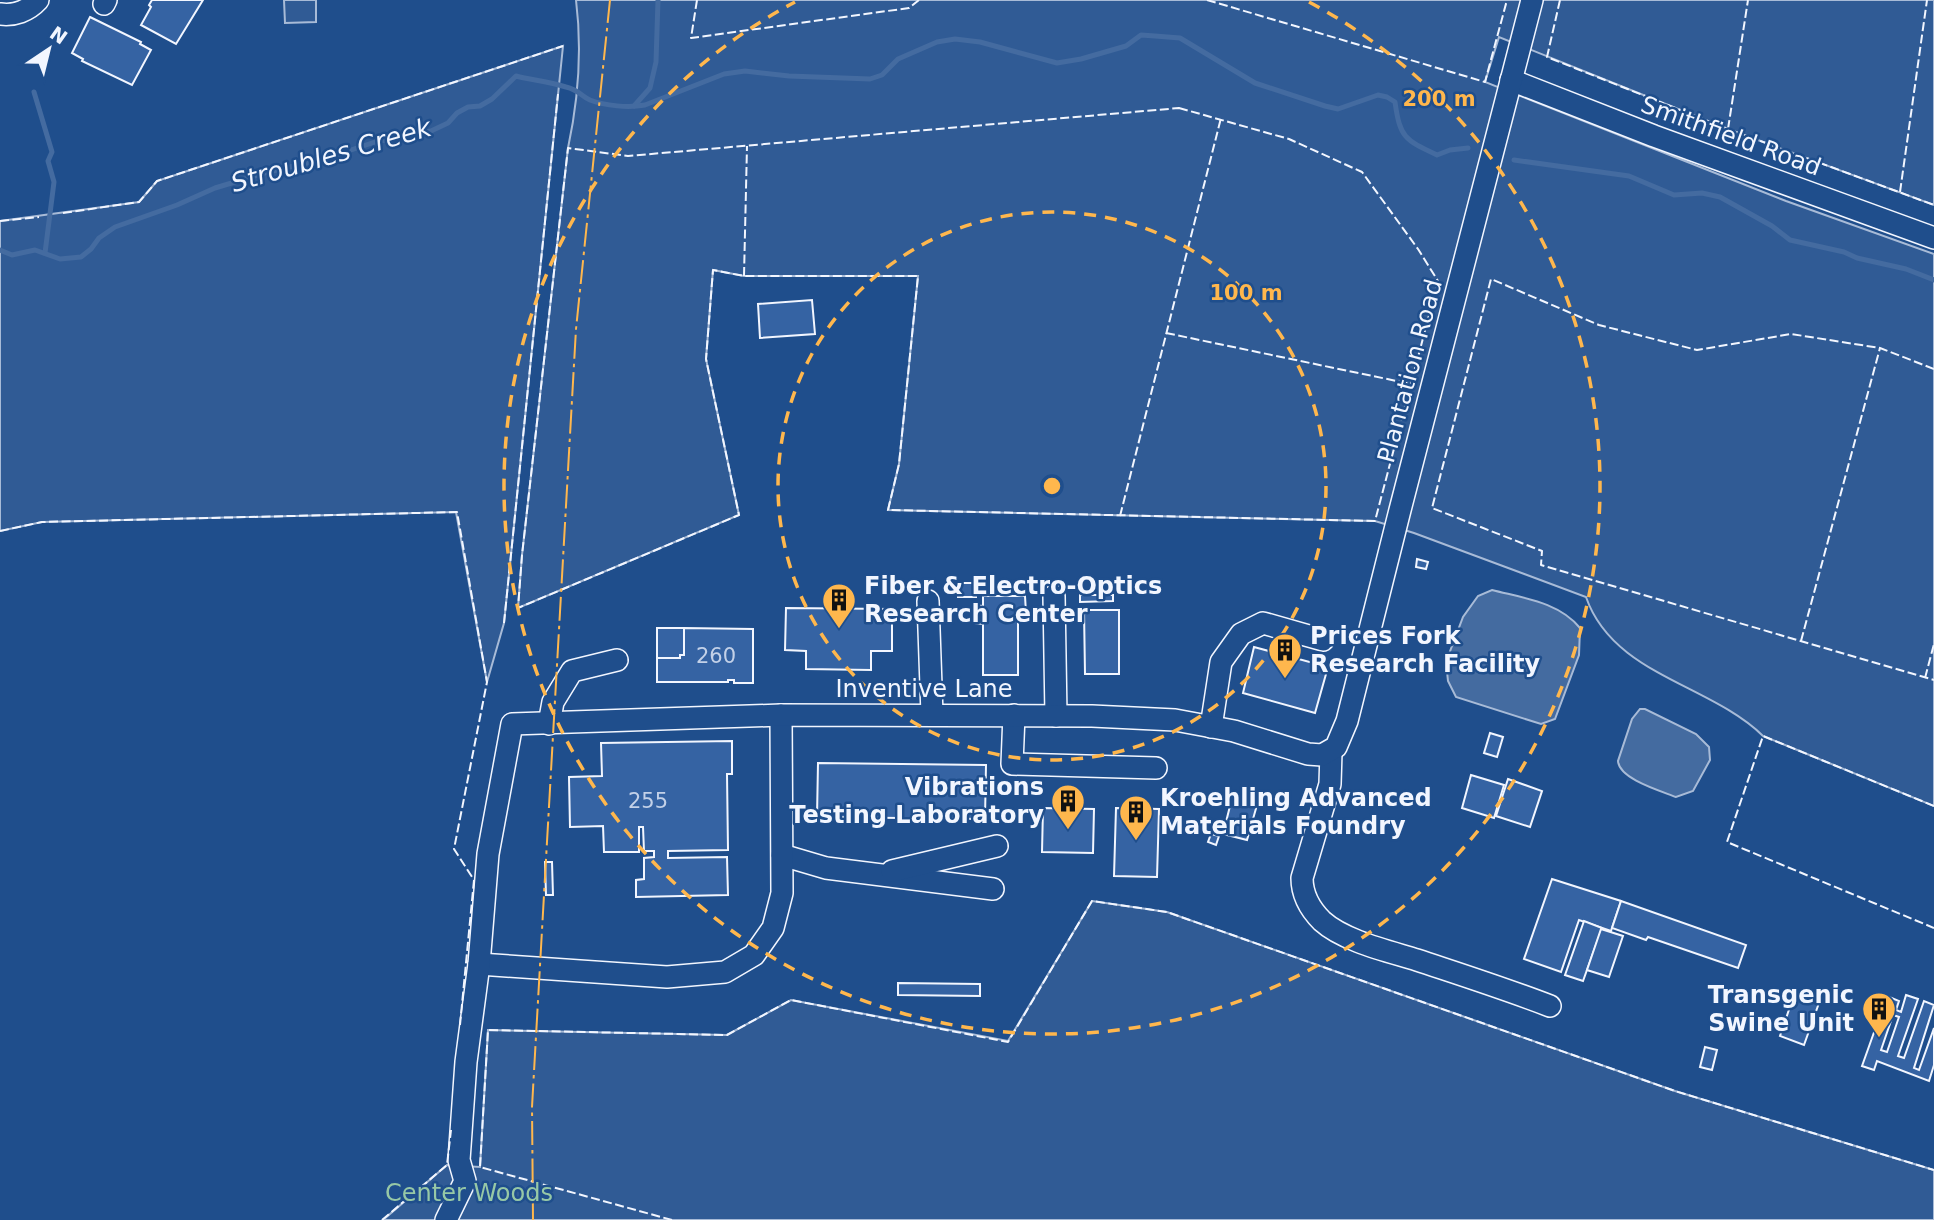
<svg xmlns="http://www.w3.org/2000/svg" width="1934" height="1220" font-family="'DejaVu Sans',sans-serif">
	<rect width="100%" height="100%" fill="#1f4e8c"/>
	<!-- green -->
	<g fill="#305b95" stroke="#a8bbd7" stroke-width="2">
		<path d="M284,0H316V22L285,23Z"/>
		<path d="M576,0H1934V205L1728,129L1499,37L1485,82L1786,201L1934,254V806L1763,736C1710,684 1613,675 1586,597L1414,533L1375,521L888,510L899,464L918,276H744L713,270L706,359L739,515L518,608L522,555L568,148C578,101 582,48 576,0Z"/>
		<path d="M563,46L504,623L487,682L456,512L42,522L0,531V221L139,202L157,181Z"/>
		<path d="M1092,901L1167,912L1675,1091L1934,1170V1220H383L447,1165L480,1167L488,1030L727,1035L791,1000L1008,1041Z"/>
	</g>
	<!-- water -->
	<g fill="#446ba0" stroke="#a8bbd7" stroke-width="2">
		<path d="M1492,590C1523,598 1559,602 1580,628L1579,655L1555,719L1541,724L1456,697L1448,681L1446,662L1463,617L1478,596Z"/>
		<path d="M1640,709H1645L1696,734L1709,747L1710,760L1693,791L1676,797C1661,791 1619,779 1618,761L1632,719Z"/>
	</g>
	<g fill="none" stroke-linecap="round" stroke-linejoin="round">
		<!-- stream -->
		<g stroke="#446ba0" stroke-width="5">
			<path d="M34,92L52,152L48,161L54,182L45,253"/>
			<path d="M634,106L650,88L656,62L658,0"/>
			<path d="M1514,160L1629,176L1674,195L1702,193L1720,197L1772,226L1790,240L1844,252L1857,258L1906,269L1934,280"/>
			<path d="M0,250L12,255L35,250L60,259L81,257L91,249L99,238L115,227L177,205L215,188L268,172L324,159L375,142L431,131L448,123L457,113L468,107L480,106L492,99L516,76C532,80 550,82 566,87C579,90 581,96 590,100C605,106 629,108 645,105L724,74L745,71L789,76L870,79L882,75L898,59L937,42L955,39L980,42L1057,63L1081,59L1126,46L1141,35L1155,36L1180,38L1255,83L1325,106L1338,109L1378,95L1387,97L1395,102C1400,138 1405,140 1437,155L1450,150L1468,148"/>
		</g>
	</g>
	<!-- building -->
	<g fill="#3563a3" stroke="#f2f6ff" stroke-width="2" fill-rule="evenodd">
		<path d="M152,0H203L176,44L141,25L151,7L149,5Z"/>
		<path d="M90,17L141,42L140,44L151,50L132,85L82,61L83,59L72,53Z"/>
		<path d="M812,300L815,334L760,338L758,304Z"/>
		<path d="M1417,559L1428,562L1426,569L1416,567Z"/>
		<rect x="958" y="583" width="18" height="14"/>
		<path d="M1080,595H1113V601L1080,602Z"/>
		<path d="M983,596H1025L1026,613H1018V675H983V624L975,623L974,605L983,606Z"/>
		<path d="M786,608L892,609V651H871V670L806,669V651L785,650Z"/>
		<path d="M1084,610H1119V674H1085Z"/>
		<path d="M657,628H684V655H680V658H657Z"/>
		<path d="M684,628L753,629V683H734V680H728V682H657V658H680V655H684Z"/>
		<path d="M1254,647L1328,667L1315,713L1243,693Z"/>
		<path d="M1490,733L1503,737L1497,757L1484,753Z"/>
		<path d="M732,741V774H727L728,850L668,851V858L727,857L728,895L636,897V880L644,879V858L654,857V851H644L643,827H639V852H604L603,826L570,827L569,777L602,776L601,743Z"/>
		<path d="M818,763L986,765L985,819L817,817Z"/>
		<path d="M1471,775L1504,785L1494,818L1462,808Z"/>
		<path d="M1508,779L1542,791L1530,827L1496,816Z"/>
		<path d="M1232,798L1257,805L1247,840L1223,834Z"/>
		<path d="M1043,808L1094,809L1093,853L1042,852Z"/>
		<path d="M1116,808L1159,809L1157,877L1114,876Z"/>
		<path d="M1211,834L1219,836L1216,845L1208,842Z"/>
		<path d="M545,862H552L553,895H546Z"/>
		<path d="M1552,879L1621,901L1611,931L1579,920L1561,972L1524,959Z"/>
		<path d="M1621,901L1746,945L1738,968L1648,937L1646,940L1612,928Z"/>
		<path d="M1584,921L1602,928L1583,981L1565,975Z"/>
		<path d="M1601,929L1623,936L1609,977L1587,970Z"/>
		<path d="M898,983L980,984V996L898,995Z"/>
		<path d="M1794,995L1819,1003L1804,1045L1780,1036Z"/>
		<path d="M1906,995L1918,999L1898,1056L1904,1058L1924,1001L1934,1005L1914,1068L1919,1070L1934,1028V1065L1929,1081L1877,1061L1874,1070L1862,1066L1887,996L1899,1001L1896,1010L1901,1012ZM1893,1015L1899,1017L1887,1052L1881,1050Z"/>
		<path d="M1705,1047L1717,1050L1712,1070L1700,1067Z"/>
	</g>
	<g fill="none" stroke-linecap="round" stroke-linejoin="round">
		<!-- minor casing -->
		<g stroke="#f2f6ff" stroke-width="24">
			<g id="minor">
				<path d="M104,4L106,0"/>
				<path d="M0,14C14,16 28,11 38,0"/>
				<path d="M1511,80L1654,136L1934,238"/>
				<path d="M1054,596L1056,716"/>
				<path d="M928,601L932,715"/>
				<path d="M1014,715L1012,764L1156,768"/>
				<path d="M549,724L553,702L572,671L617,660"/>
				<path d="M1211,727L1221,662L1241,634L1263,623L1323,640"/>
				<path d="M1331,752L1330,784L1302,878C1302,894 1310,909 1322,921C1344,941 1388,951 1417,960C1462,975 1506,989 1550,1006"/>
				<path d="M782,855L826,868L993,889"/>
				<path d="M892,871L997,846"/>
				<path d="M479,964L667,977L725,972L754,955L773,928L782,893L781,715"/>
				<path d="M446,1220L465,1181L459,1160L466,1062L479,964L488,854L512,724L781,715L1092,716L1175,720L1234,731L1308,754L1322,755L1336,747L1347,721L1400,510L1532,0"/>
			</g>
		</g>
		<!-- minor -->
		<use href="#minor" stroke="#1f4e8c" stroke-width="21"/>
		<!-- fence -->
		<g stroke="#f2f6ff" stroke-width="2" stroke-dasharray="9 3.5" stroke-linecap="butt">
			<path d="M697,0L691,38L909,8L919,0"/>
			<path d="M1207,0L1485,82L1507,0"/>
			<path d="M1560,0L1547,57L1728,129L1934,205"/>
			<path d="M1179,108L1289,139L1362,172L1418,249L1438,281L1375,521L888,510L899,464L918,276H744L713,270L706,359L739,515L518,608L522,555L568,148L628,156Z"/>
			<path d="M1728,129L1748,0"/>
			<path d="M1900,192L1927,0"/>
			<path d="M63,213L139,202L157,181L563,46"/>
			<path d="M0,221L39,217"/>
			<path d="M744,276L747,146"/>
			<path d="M1166,333L1411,384"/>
			<path d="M1934,369L1880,348L1791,334L1697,350L1599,325L1491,279L1432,508L1542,551L1541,565L1934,680"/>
			<path d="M1120,516L1221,118"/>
			<path d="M0,531L42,522L457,512L487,682L454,849L474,880L460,1025"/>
			<path d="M504,623L558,94"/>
			<path d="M1801,641L1880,348"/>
			<path d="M1925,678L1934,644"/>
			<path d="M1934,806L1763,736L1727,842L1934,928"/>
			<path d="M382,1220L447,1165L451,1130"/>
			<path d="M672,1220L480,1167L488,1030L727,1035L791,1000L1008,1042L1092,901L1167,912L1675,1091L1934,1170"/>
		</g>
		<!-- power -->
		<path stroke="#ffb74d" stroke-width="2" stroke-dasharray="24 5 3.5 5" stroke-linecap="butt" d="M533,1220L532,1107L576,329L610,0"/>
	</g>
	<!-- distance rings -->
	<g fill="none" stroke="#ffb74d" stroke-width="3.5" stroke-dasharray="12 9">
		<circle cx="1052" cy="486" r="274"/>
		<path d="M1309 2A548 548 0 1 1 795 2"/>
	</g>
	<!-- icons -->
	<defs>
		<g id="building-pin" transform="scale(1.75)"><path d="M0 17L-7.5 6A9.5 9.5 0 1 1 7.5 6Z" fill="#ffb74d" stroke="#1f4e8c"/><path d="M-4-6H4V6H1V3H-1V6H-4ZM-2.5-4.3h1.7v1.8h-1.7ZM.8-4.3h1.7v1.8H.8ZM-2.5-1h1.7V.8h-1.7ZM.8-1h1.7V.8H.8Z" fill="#111"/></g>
	</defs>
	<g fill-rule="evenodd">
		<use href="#building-pin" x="839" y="600"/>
		<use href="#building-pin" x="1285" y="650"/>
		<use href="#building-pin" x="1068" y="801"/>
		<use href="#building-pin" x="1136" y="812"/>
		<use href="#building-pin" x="1879" y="1009"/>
	</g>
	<g text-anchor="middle" stroke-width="5" stroke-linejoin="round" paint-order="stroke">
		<!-- number labels -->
		<g font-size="21" fill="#c3d1e8">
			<text x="716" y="663">260</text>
			<text x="648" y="808">255</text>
		</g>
		<!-- street labels -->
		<g font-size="24" fill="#f2f6ff" stroke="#1f4e8c">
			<text transform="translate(1731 136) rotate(20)" y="8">Smithfield Road</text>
			<text transform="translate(1410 371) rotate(-75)" y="8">Plantation Road</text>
			<text x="924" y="697">Inventive Lane</text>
		</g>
		<!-- poi labels -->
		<g font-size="24" font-weight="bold" fill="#f2f6ff" stroke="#1f4e8c" text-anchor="start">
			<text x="864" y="594">Fiber &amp; Electro-Optics<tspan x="864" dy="28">Research Center</tspan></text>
			<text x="1310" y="644">Prices Fork<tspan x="1310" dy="28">Research Facility</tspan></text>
			<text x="1044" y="795" text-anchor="end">Vibrations<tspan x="1044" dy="28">Testing Laboratory</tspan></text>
			<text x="1160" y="806">Kroehling Advanced<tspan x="1160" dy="28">Materials Foundry</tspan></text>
			<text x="1854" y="1003" text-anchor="end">Transgenic<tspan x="1854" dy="28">Swine Unit</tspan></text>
		</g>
		<!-- park labels -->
		<g font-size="24" fill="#97c8a6" stroke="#1f4e8c">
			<text x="469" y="1201">Center Woods</text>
		</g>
		<!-- water labels -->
		<g font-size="26" font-style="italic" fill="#f2f6ff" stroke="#1f4e8c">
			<text transform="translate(331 155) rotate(-16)" y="9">Stroubles Creek</text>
		</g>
	</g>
	<circle cx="1052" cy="486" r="10" fill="#ffb74d" stroke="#1f4e8c" stroke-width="3.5"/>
	<g font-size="21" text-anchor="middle" font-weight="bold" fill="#ffb74d" stroke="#1f4e8c" stroke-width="5" stroke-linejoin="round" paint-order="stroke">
		<text x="1439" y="106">200 m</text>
		<text x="1246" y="300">100 m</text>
	</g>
	<!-- north arrow -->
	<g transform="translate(49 49) rotate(35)" stroke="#1f4e8c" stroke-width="5" paint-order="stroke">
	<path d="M0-5L12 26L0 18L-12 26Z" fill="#f2f6ff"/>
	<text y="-10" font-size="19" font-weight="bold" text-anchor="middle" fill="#f2f6ff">N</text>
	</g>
</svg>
